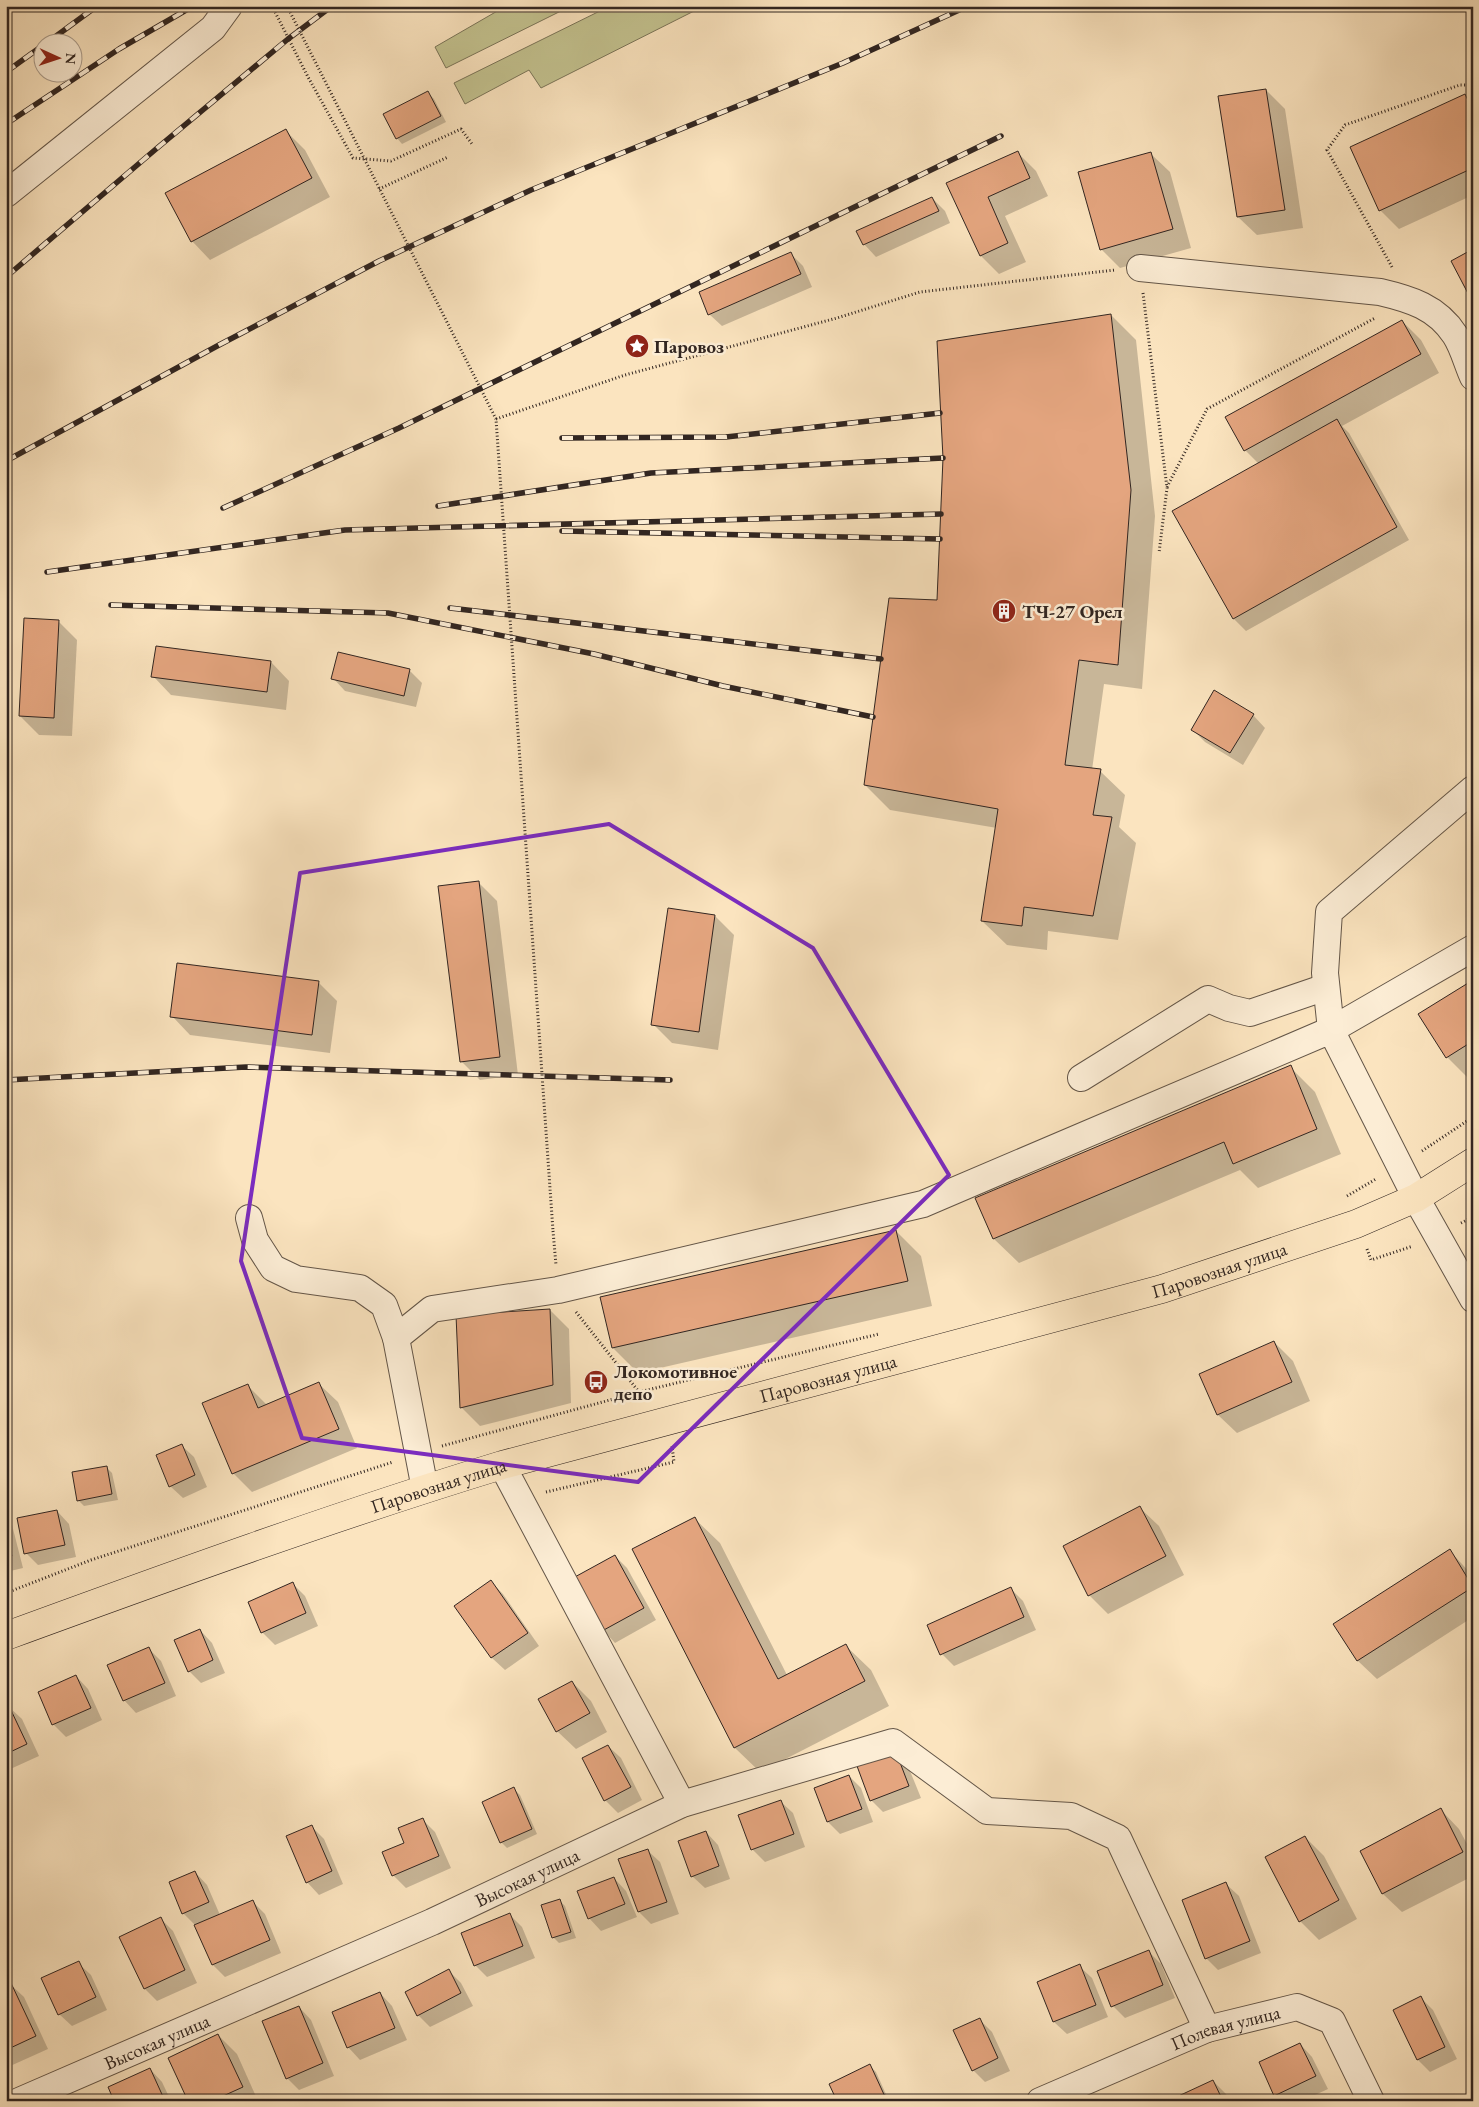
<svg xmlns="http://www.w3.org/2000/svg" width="1479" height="2107" font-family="'EB Garamond',serif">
	<rect width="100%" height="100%" fill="#fbe4bf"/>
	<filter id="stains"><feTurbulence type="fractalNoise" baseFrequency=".004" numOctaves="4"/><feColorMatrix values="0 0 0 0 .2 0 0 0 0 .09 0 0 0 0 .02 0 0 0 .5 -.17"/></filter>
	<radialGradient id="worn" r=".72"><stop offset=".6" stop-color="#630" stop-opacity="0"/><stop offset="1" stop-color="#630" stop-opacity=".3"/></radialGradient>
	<!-- green -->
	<g fill="#c3c28f" stroke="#7a7458">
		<path d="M506,6H571L446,68L435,47Z"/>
		<path d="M610,6H704L541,88L529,70L465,104L454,83Z"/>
	</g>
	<!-- shadow -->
	<g fill="#0003">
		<path d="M1266,90L1285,109L1303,228L1257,235L1238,217Z"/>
		<path d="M428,93L434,99L446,122L402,144L397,138Z"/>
		<path d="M1465,96L1473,104V195L1399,229L1380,210L1352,147Z"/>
		<path d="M286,131L305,150L330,197L210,260L192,241Z"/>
		<path d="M1017,152L1036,171L1048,196L1005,216L1026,262L999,274L981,256L948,184Z"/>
		<path d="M1151,154L1170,172L1191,248L1120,268L1101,249Z"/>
		<path d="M932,198L945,211L950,223L876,257L864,244Z"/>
		<path d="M791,254L803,266L812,287L722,326L709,314Z"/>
		<path d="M1111,315L1136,340L1155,516L1142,689L1104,684L1092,770L1100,771L1125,795L1119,827L1136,843L1118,940L1048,931L1047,950L1007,945L982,921L997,828L890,810L865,785L938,601Z"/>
		<path d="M1402,321L1421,340L1439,373L1342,426L1349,433L1409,540L1246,631L1234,619L1174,512L1259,464L1245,450Z"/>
		<path d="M58,621L77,640L72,736L39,735L20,716Z"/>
		<path d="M271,662L289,681L286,710L171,695L153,676Z"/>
		<path d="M409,670L422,683L416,707L345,691L333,678Z"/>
		<path d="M1253,715L1265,728L1243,765L1205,742L1192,729Z"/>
		<path d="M478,882L497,901L518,1075L480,1080L461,1061Z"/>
		<path d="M715,916L734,935L718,1050L672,1043L653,1024Z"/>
		<path d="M1473,981V1083L1447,1057Z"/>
		<path d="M318,982L337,1001L330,1053L190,1035L172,1016Z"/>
		<path d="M1290,1067L1315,1092L1341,1154L1258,1188L1240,1170L1019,1263L994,1239Z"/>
		<path d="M896,1231L921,1256L932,1306L638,1373L613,1348Z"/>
		<path d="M550,1310L569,1329L571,1403L480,1426L461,1407Z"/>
		<path d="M1274,1342L1293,1361L1310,1401L1237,1433L1218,1415Z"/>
		<path d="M319,1384L338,1402L357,1448L252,1492L233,1473L248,1386L266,1404Z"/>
		<path d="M181,1445L194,1457L207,1487L183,1498L170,1486Z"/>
		<path d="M106,1467L112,1473L118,1500L84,1506L78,1500Z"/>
		<path d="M1140,1508L1159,1526L1184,1575L1108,1614L1089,1595Z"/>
		<path d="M6,1510L9,1513L23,1568L6,1572Z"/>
		<path d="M57,1511L69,1524L76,1557L38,1565L26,1553Z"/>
		<path d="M695,1519L720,1543L787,1675L846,1646L871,1670L889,1706L760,1772L735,1748Z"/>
		<path d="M1449,1550L1473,1576V1617L1377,1679L1358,1661L1335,1624Z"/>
		<path d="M615,1556L627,1568L656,1620L615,1643L603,1630Z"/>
		<path d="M491,1582L503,1594L539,1646L505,1670L492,1658L456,1606Z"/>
		<path d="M293,1584L305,1596L318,1626L275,1645L262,1632Z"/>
		<path d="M1011,1589L1023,1601L1036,1630L954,1666L942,1654Z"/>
		<path d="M200,1630L212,1643L225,1673L201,1683L189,1671Z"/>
		<path d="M149,1649L161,1661L176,1696L136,1713L124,1700Z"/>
		<path d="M76,1676L88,1689L102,1720L66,1737L53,1724L39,1692Z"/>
		<path d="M572,1682L591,1701L607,1732L576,1749L557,1731Z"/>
		<path d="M9,1707L22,1719L39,1756L6,1771V1708Z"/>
		<path d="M608,1746L621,1758L642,1800L618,1813L605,1800L584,1759Z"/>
		<path d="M896,1753L908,1766L921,1798L883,1812L871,1800Z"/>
		<path d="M849,1776L861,1788L873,1822L840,1834L828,1822Z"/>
		<path d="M514,1789L520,1795L537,1834L507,1848L501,1842Z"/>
		<path d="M780,1801L793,1813L805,1847L765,1862L752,1849Z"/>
		<path d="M1441,1810L1459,1829L1473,1855V1876L1402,1912L1383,1894L1362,1851Z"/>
		<path d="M422,1819L435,1832L451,1868L406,1888L394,1876L384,1853L406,1843Z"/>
		<path d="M311,1826L324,1839L343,1884L319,1895L307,1882Z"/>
		<path d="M706,1832L718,1845L730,1879L705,1888L692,1876Z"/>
		<path d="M1305,1837L1324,1856L1357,1919L1319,1940L1300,1921Z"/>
		<path d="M647,1850L660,1862L679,1914L651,1924L639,1912L620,1860Z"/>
		<path d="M195,1872L207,1885L220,1915L252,1901L265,1914L281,1953L225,1977L213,1965L196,1926L183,1913Z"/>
		<path d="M614,1878L626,1891L637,1917L601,1931L589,1918Z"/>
		<path d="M1226,1884L1239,1896L1261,1953L1218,1970L1206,1958Z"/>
		<path d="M559,1900L565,1906L576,1938L559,1943L553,1937Z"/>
		<path d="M510,1915L522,1927L535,1958L487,1977L475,1965Z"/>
		<path d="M161,1919L173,1931L197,1983L157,2001L145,1989Z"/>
		<path d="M1148,1951L1161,1964L1175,1998L1125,2018L1113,2006Z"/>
		<path d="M78,1963L91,1975L107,2010L72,2026L59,2014Z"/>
		<path d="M1079,1966L1092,1978L1108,2017L1067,2034L1054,2022L1038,1983Z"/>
		<path d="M449,1971L461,1983L473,2006L430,2027L418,2015Z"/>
		<path d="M11,1985L24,1997L48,2049L8,2067L6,2066V1987Z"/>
		<path d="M380,1993L392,2006L407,2040L360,2060L348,2047Z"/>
		<path d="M1421,1998L1433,2010L1457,2059L1430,2072L1418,2060Z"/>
		<path d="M299,2007L311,2020L334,2076L299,2090L287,2078Z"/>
		<path d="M979,2019L992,2032L1010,2071L985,2082L973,2070Z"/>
		<path d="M218,2035L237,2054L258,2101H189Z"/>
		<path d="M1300,2044L1312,2057L1328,2089L1302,2101H1281L1275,2095Z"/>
		<path d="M870,2066L876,2072L889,2101H838Z"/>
		<path d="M150,2069L162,2082L171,2101H116Z"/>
		<path d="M1213,2081L1226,2094L1229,2101H1174Z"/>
	</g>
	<!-- building -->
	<g fill="#e4a57f" stroke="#322621">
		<path d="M1266,89L1285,210L1237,217L1218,96Z"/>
		<path d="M428,91L441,116L396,139L383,114Z"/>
		<path d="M1465,94L1473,111V168L1379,211L1350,147Z"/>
		<path d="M286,129L312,178L191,242L165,193Z"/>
		<path d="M1018,151L1030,178L988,197L1008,243L980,256L946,183Z"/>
		<path d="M1151,152L1173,229L1100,250L1078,172Z"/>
		<path d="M932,197L939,211L863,245L856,231Z"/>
		<path d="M1473,249V303L1451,261Z"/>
		<path d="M791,252L801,274L708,315L699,292Z"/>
		<path d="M1111,314L1131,490L1118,665L1079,660L1065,765L1101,769L1093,815L1112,817L1093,916L1024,907L1022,926L981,921L998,809L864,785L889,598L937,600L943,458L937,341Z"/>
		<path d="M1402,320L1421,354L1244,451L1225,417Z"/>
		<path d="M1337,419L1397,527L1233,619L1172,511Z"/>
		<path d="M24,618L59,620L54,718L19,716Z"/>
		<path d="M156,646L271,661L267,692L151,677Z"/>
		<path d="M338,652L410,669L404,696L331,679Z"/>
		<path d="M1214,690L1254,714L1230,753L1191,730Z"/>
		<path d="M479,881L500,1057L460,1062L438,886Z"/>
		<path d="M668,908L715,915L699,1032L651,1025Z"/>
		<path d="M177,963L319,981L312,1035L170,1017Z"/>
		<path d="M1473,980V1041L1446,1058L1418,1014Z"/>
		<path d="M1291,1065L1317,1129L1233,1164L1224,1142L993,1239L975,1198Z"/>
		<path d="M896,1230L908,1281L612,1348L600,1297Z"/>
		<path d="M550,1309L553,1385L460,1408L456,1315Z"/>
		<path d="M1274,1341L1292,1382L1217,1415L1199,1374Z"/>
		<path d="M319,1382L339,1429L232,1474L202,1403L248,1384L258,1408Z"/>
		<path d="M182,1444L195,1475L169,1487L156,1455Z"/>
		<path d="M107,1466L112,1494L77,1501L72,1472Z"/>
		<path d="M1140,1506L1166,1556L1088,1596L1063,1546Z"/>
		<path d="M57,1510L65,1545L24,1554L17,1518Z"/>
		<path d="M695,1517L778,1679L846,1644L865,1681L734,1748L632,1549Z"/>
		<path d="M6,1535L12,1556L6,1557Z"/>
		<path d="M1450,1549L1473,1587L1357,1661L1333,1624Z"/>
		<path d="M615,1555L644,1608L602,1631L573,1578Z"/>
		<path d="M491,1580L528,1633L491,1658L454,1606Z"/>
		<path d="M293,1582L306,1613L261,1633L248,1602Z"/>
		<path d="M1011,1587L1024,1617L940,1655L927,1625Z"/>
		<path d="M200,1629L213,1660L188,1672L174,1640Z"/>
		<path d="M149,1647L165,1683L123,1701L107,1665Z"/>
		<path d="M76,1675L91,1708L52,1725L38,1692Z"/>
		<path d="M572,1681L590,1713L556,1732L538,1699Z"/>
		<path d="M9,1706L27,1744L6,1754V1707Z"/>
		<path d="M608,1745L631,1787L604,1801L582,1758Z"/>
		<path d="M896,1752L909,1786L870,1801L857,1766Z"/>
		<path d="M849,1775L862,1809L827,1822L814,1788Z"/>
		<path d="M514,1787L532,1829L500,1843L482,1802Z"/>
		<path d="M781,1800L794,1834L751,1850L738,1815Z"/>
		<path d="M1441,1808L1463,1852L1382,1894L1360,1851Z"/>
		<path d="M423,1818L439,1856L392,1876L382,1852L404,1843L398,1828Z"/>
		<path d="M312,1825L332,1871L306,1883L286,1836Z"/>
		<path d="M706,1831L719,1866L691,1877L678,1841Z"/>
		<path d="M1305,1836L1339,1900L1299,1922L1265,1857Z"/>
		<path d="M648,1849L667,1902L638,1912L618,1859Z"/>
		<path d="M195,1871L209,1902L182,1914L169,1882Z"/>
		<path d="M614,1877L625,1904L588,1919L577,1891Z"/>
		<path d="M1226,1882L1250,1941L1205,1959L1182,1900Z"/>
		<path d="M560,1899L571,1932L552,1938L541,1905Z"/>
		<path d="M253,1900L270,1940L212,1965L194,1925Z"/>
		<path d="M510,1913L523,1946L474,1966L461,1933Z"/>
		<path d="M161,1917L185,1970L144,1989L119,1937Z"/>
		<path d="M1149,1950L1163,1985L1111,2007L1097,1971Z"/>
		<path d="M79,1961L96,1997L58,2015L41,1978Z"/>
		<path d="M1080,1964L1096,2005L1053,2022L1037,1982Z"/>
		<path d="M449,1969L461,1993L417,2016L405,1992Z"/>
		<path d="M11,1983L36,2036L6,2050V1986Z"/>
		<path d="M380,1992L395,2028L347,2048L332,2012Z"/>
		<path d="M1421,1996L1445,2047L1417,2060L1393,2010Z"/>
		<path d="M299,2006L323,2063L286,2079L262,2021Z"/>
		<path d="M980,2018L998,2058L972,2071L953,2030Z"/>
		<path d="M218,2034L243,2087L212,2101H188L168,2058Z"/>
		<path d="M1300,2043L1316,2076L1274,2096L1259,2062Z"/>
		<path d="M870,2064L887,2101H837L829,2084Z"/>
		<path d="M150,2068L165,2101H114L108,2087Z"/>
		<path d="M1213,2080L1223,2101H1173L1172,2099Z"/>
	</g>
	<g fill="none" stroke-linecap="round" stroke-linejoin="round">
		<!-- minor casing -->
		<g stroke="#645648" stroke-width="28">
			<g id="minor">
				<path d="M6,194L213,28L229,6"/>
				<path d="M1140,268L1380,292C1410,299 1437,307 1455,335C1463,347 1467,364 1473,377"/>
				<path d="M1473,789L1329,912L1325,973L1331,1030L1473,948"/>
				<path d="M1081,1078L1208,999L1229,1008L1250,1013L1326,987"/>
				<path d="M249,1218L255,1240L273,1268L296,1279L360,1288L384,1305L396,1338"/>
				<path d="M502,1465L682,1804"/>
				<path d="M425,1489L396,1338L432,1309L558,1290L923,1204L1331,1030L1416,1198L1473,1299"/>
				<path id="s1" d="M19,2101L432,1922L682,1804L893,1742L987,1811L1071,1816L1118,1838L1207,2029"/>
				<path id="s2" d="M1040,2101L1207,2029L1297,2007L1332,2021L1371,2101"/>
			</g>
		</g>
		<!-- major casing -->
		<g stroke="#322621" stroke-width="29">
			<g id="major">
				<path id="s3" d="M6,1636C170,1576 335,1516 502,1465L1162,1289L1356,1224L1416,1198L1473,1162"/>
			</g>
		</g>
		<!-- path -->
		<g stroke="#322621" stroke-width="3" stroke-dasharray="1 2.5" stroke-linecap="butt">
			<path d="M272,6L308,77L353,158L391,161L461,129L472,144"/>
			<path d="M725,6L727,11"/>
			<path d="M379,189L448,157"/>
			<path d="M1392,267L1327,150L1345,125L1460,85H1473"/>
			<path d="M1143,293L1167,488L1159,553"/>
			<path d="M496,419L625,375L837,318L920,292L1115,270"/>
			<path d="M1167,487L1207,409L1375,318"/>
			<path d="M1422,1151L1473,1117"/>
			<path d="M1347,1196L1376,1179"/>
			<path d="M1461,1223L1473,1217"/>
			<path d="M553,1231L556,1265"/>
			<path d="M1367,1249L1371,1260L1413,1246"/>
			<path d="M576,1312L639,1392L879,1334"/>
			<path d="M442,1446L639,1392"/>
			<path d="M546,1492L674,1462L672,1446"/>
			<path d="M6,1593L91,1560L393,1462"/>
		</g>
		<!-- minor -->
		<use href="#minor" stroke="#fcedd5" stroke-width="26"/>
		<!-- major -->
		<use href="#major" stroke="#fbe4bf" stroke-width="28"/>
		<!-- rail casing -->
		<g stroke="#322621" stroke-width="5.5">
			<g id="rail">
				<path d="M48,42L97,6"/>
				<path d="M6,72L42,46"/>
				<path d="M6,124L119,49L193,6"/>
				<path d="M6,277L156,149L288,39L332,6"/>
				<path d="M562,438L726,437L940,413"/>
				<path d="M6,461L219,345L379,261L531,190L843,63L968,6"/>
				<path d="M438,506L651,473L943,458"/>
				<path d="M223,508L399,428L1001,136"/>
				<path d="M562,531L940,539"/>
				<path d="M47,572L345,530L941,514"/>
				<path d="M111,605L388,613L594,654L723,686L873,717"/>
				<path d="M450,608L881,659"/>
				<path d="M6,1080L246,1067L670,1080"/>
			</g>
		</g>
		<!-- rail -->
		<use href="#rail" stroke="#fcedd5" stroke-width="4" stroke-dasharray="11" stroke-linecap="butt"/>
		<!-- path-bridge -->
		<path stroke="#322621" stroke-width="3" stroke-dasharray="1 2.5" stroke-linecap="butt" d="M287,6L496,419L553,1231"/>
	</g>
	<!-- marked area -->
	<path fill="none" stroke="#7b2cbf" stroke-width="4" stroke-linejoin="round" d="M609,824L813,948L949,1175L638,1482L302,1438L241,1261L300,873Z"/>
	<!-- icons -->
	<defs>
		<g id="sight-disc" transform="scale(1.25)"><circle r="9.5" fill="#8f2418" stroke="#fcedd5"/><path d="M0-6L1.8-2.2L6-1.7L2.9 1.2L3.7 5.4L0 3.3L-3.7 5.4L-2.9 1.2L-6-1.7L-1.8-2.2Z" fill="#fff"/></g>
		<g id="building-disc" transform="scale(1.25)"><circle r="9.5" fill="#8f2418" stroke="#fcedd5"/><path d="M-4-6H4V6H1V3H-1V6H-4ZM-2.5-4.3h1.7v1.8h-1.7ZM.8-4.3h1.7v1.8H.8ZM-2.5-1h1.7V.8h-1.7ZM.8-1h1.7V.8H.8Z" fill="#fff"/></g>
		<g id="bus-disc" transform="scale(1.25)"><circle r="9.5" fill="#8f2418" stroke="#fcedd5"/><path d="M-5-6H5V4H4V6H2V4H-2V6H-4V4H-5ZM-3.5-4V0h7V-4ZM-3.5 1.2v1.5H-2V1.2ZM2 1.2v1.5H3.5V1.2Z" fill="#fff"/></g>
	</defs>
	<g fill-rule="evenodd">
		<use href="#sight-disc" x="637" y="346"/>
		<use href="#building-disc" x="1004" y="611"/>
		<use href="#bus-disc" x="596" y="1382"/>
	</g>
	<g text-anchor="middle" stroke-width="5" stroke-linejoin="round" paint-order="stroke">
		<!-- poi labels -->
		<g font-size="19" font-weight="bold" fill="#322621" stroke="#fcedd5" text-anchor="start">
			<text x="654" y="353">Паровоз</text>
			<text x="1022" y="618">ТЧ-27 Орел</text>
			<text x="614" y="1378">Локомотивное<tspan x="614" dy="22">депо</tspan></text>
		</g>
		<!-- street labels -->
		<g font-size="19" fill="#322621" stroke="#fcedd5">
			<text dy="7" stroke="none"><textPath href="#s3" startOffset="1268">Паровозная улица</textPath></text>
			<text dy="7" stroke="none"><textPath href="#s3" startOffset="862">Паровозная улица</textPath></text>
			<text dy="7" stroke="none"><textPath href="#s3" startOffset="458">Паровозная улица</textPath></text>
			<text dy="7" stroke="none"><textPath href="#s1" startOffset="555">Высокая улица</textPath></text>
			<text dy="7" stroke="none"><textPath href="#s2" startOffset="200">Полевая улица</textPath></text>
			<text dy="7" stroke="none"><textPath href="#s1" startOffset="150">Высокая улица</textPath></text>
		</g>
	</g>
	<!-- margin -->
	<rect width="1479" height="2107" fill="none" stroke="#fbe4bf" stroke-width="25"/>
	<rect x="8" y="8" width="1464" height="2092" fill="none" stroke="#322621" stroke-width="2.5"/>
	<rect x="12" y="12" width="1454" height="2082" fill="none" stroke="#322621"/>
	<!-- north arrow -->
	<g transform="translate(58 58) rotate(93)"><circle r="24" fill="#fcedd5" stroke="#ab9d8d"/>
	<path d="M0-4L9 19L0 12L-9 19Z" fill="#8f2418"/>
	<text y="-8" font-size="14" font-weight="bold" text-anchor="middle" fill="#322621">N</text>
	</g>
	<rect width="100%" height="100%" filter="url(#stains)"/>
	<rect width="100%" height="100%" fill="url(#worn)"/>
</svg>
